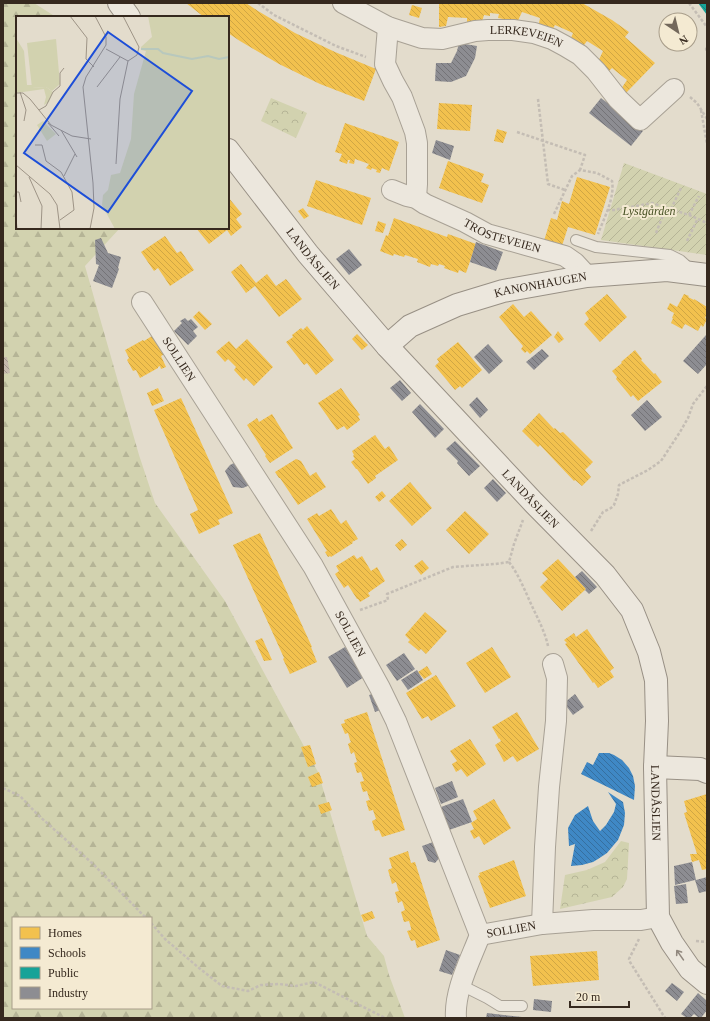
<svg xmlns="http://www.w3.org/2000/svg" width="710" height="1021" font-family="Georgia,serif">
	<defs>
		<pattern id="forest-firs" width="22" height="20" patternUnits="userSpaceOnUse"><rect width="22" height="20" fill="#d2d2af"/><path d="M5 1l3.5 6h-7zM16 11l3.5 6h-7z" fill="#b5b496"/></pattern>
		<pattern id="park-crowns" width="20" height="18" patternUnits="userSpaceOnUse"><rect width="20" height="18" fill="#d2d2af"/><path d="M2 6a3 3 0 1 1 6 0M12 15a3 3 0 1 1 6 0" fill="none" stroke="#b5b496"/></pattern>
		<pattern id="garden-furrows" width="10" height="10" patternUnits="userSpaceOnUse"><rect width="10" height="10" fill="#d2d2af"/><path d="M-1 1l2-2M0 10L10 0M9 11l2-2" fill="none" stroke="#b5b496"/></pattern>
		<pattern id="homes-back-hatch" width="6" height="6" patternUnits="userSpaceOnUse"><rect width="6" height="6" fill="#f2c14e"/><path d="M-1 5l2 2M0 0l6 6M5-1l2 2" fill="none" stroke="#d0a644"/></pattern>
		<pattern id="schools-back-hatch" width="6" height="6" patternUnits="userSpaceOnUse"><rect width="6" height="6" fill="#3f88c5"/><path d="M-1 5l2 2M0 0l6 6M5-1l2 2" fill="none" stroke="#366f9f"/></pattern>
		<pattern id="public-back-hatch" width="6" height="6" patternUnits="userSpaceOnUse"><rect width="6" height="6" fill="#17a398"/><path d="M-1 5l2 2M0 0l6 6M5-1l2 2" fill="none" stroke="#16857b"/></pattern>
		<pattern id="industry-back-hatch" width="6" height="6" patternUnits="userSpaceOnUse"><rect width="6" height="6" fill="#8d8d92"/><path d="M-1 5l2 2M0 0l6 6M5-1l2 2" fill="none" stroke="#747377"/></pattern>
		<pattern id="building-back-hatch" width="6" height="6" patternUnits="userSpaceOnUse"><rect width="6" height="6" fill="#c7baad"/><path d="M-1 5l2 2M0 0l6 6M5-1l2 2" fill="none" stroke="#a2978c"/></pattern>
	</defs>
	<rect width="100%" height="100%" fill="#e3dccc"/>
	<!-- forest -->
	<path fill="url(#forest-firs)" fill-rule="evenodd" d="M3,3H34L56,17H17V228H120L85,266L139,455L155,503L225,601L318,772L367,936L384,956L389,975L405,1018H3ZM13,918H151V1008H13Z"/>
	<!-- park -->
	<g fill="url(#park-crowns)">
		<path d="M271,98L307,113L296,138L261,121Z"/>
		<path d="M621,841L629,843L627,879L623,887L612,897L560,909L565,875L587,870L605,862Z"/>
	</g>
	<!-- garden -->
	<path fill="url(#garden-furrows)" d="M624,163L707,194V255L601,240Z"/>
	<!-- homes -->
	<g fill="url(#homes-back-hatch)">
		<path d="M186,3H246L258,11L295,33L335,52L376,69L364,101L320,84L279,64L240,41L228,33V17H204Z"/>
		<path d="M439,3H582L612,20L629,32L625,37L655,63L626,93L621,89L627,80L612,68L608,72L597,64L603,51L587,41L581,49L569,43L573,33L555,25L550,34L538,28L540,18L522,12L516,25L503,22V19L498,18L499,14L490,13V16L484,15L481,25L467,24V18L448,17L446,26L439,27Z"/>
		<path d="M412,5L422,8L419,18L409,15Z"/>
		<path d="M439,103L472,105L470,131L437,129Z"/>
		<path d="M345,123L399,142L389,171L382,168L380,173L376,172L377,170L374,169L372,168L371,170L366,168L369,164L355,159L354,164L349,163L350,160H348L347,164L339,161L342,154L335,152Z"/>
		<path d="M497,129L507,132L503,143L494,141Z"/>
		<path d="M448,161L484,174L481,182L489,185L482,203L439,188Z"/>
		<path d="M577,177L610,187L595,235L568,227L561,249L543,244L551,218L557,220L562,201L569,204Z"/>
		<path d="M316,180L371,198L362,225L307,206Z"/>
		<path d="M228,197L242,214L236,219L242,227L231,236L227,230L209,244L196,228H228Z"/>
		<path d="M303,208L309,216L304,219L298,211Z"/>
		<path d="M394,218L447,237L448,234L476,244L466,273L459,270L458,273L444,268L445,266L439,264L438,266L431,264L430,267L417,262L418,259L405,255L404,257L394,254L393,256L380,251L386,235L388,236Z"/>
		<path d="M378,221L386,224L383,233L375,231Z"/>
		<path d="M165,236L177,253L181,251L194,270L170,286L158,268L154,271L141,252Z"/>
		<path d="M241,264L256,283L267,274L276,286L286,279L302,299L279,317L255,286L246,293L231,272Z"/>
		<path d="M607,294L627,317L600,342L584,324L589,319L585,313Z"/>
		<path d="M684,294L689,296L688,297L694,300V299L707,307V314L705,318L707,319L703,327L701,325L698,331L685,324L682,329L671,323L673,318H672L674,313L667,309L670,303L677,307Z"/>
		<path d="M513,304L524,317L531,311L552,335L530,354L527,351L525,353L521,349L523,346L499,317Z"/>
		<path d="M199,311L212,324L205,330L193,317Z"/>
		<path d="M307,326L334,360L316,375L307,363L304,365L286,342L293,337L292,335L301,328L303,330Z"/>
		<path d="M160,331L170,351L161,356L166,367L161,369L160,366L158,367V368L140,378L136,370L133,371L127,360L129,358L125,350L143,340L144,341Z"/>
		<path d="M558,331L564,339L559,343L554,337Z"/>
		<path d="M357,334L368,345L362,350L352,339Z"/>
		<path d="M247,339L273,367L254,386L246,378L244,381L234,370L236,367L228,359L225,362L216,352L229,341L236,349Z"/>
		<path d="M458,342L482,370L462,388L460,386L455,390L435,366L439,362L437,359Z"/>
		<path d="M635,350L642,359L641,360L654,374L655,373L662,382L638,401L633,395L631,397L616,379L617,377L612,371L622,363L621,362Z"/>
		<path d="M158,388L164,401L152,406L147,393Z"/>
		<path d="M341,388L360,415L358,416L360,420L347,430L344,426L337,430L318,403Z"/>
		<path d="M181,398L233,513L218,520L220,524L199,534L190,514L198,510L154,410Z"/>
		<path d="M539,413L554,429L555,428L560,433L563,432L593,462L585,470L591,477L582,486L575,480L574,481L540,445L538,447L522,431Z"/>
		<path d="M272,414L293,448L270,463L265,456L266,455L247,425L257,418L259,422Z"/>
		<path d="M375,435L385,449L389,446L398,460L375,476L376,478L368,484L357,469H356L351,462L355,459L353,456L354,455L352,451Z"/>
		<path d="M296,459L301,461L310,476L316,472L326,487L298,505L280,478H279L275,472Z"/>
		<path d="M410,482L432,508L412,526L389,501Z"/>
		<path d="M382,491L386,496L379,502L375,497Z"/>
		<path d="M331,509L341,524L346,520L358,539L352,542L353,543L331,557L330,556L328,557L325,552L327,551L307,519L317,513L319,516Z"/>
		<path d="M465,511L489,534L469,554L446,530Z"/>
		<path d="M260,533L312,647H311L317,662L290,674L283,659L284,658L233,545Z"/>
		<path d="M402,539L407,545L400,551L395,545Z"/>
		<path d="M354,555L357,559L362,556L371,571L377,567L385,581L368,593L370,596L360,602L358,599H357L348,585L344,588L335,574L339,571L336,566Z"/>
		<path d="M558,559L586,589L562,611L540,587L548,579L542,573Z"/>
		<path d="M422,560L429,568L421,575L414,566Z"/>
		<path d="M425,612L447,631L426,654L421,649L419,651L408,642L410,640L405,635Z"/>
		<path d="M587,629L614,668L610,671L614,677L598,688L594,682L593,683L565,644L567,643L564,640L574,633L576,637Z"/>
		<path d="M262,638L263,640L272,660L264,661L255,641Z"/>
		<path d="M492,647L511,677L485,693L466,663Z"/>
		<path d="M427,666L432,674L424,679L418,672Z"/>
		<path d="M436,675L456,706L431,721L428,716L422,719L406,693Z"/>
		<path d="M367,712L405,830L382,837L379,830L375,831L372,821L376,819L373,810L369,811L366,801L370,800L369,798L367,791L363,792L360,782L364,781L361,772L357,773L354,763L357,762L354,752L351,754L348,744L351,742L350,740L348,733L345,734L341,724L345,723L344,720Z"/>
		<path d="M517,712L539,749L517,762L513,756L504,762L495,745L501,741L499,738V739L492,727Z"/>
		<path d="M470,739L486,764L467,777L461,769L456,772L452,764L457,761L450,751Z"/>
		<path d="M310,745L316,764L308,767L301,747Z"/>
		<path d="M319,772L323,783L312,787L308,777Z"/>
		<path d="M707,794V869L702,870L699,860L692,862L690,854H697L684,813L687,812L684,801Z"/>
		<path d="M494,799L511,828L484,845L479,836L474,839L470,831L474,829L471,823L477,819L473,811Z"/>
		<path d="M329,802L332,810L321,814L318,805Z"/>
		<path d="M408,851L411,863L415,862L440,940L417,948L415,940L411,941L407,931L411,930V928L409,921L404,922L401,912L405,910L402,901L398,903L395,892L399,891L398,889L396,882L392,884L388,870L392,868L389,858Z"/>
		<path d="M514,860L526,896L490,908L478,876L480,875L479,873Z"/>
		<path d="M372,911L375,918L364,922L361,915Z"/>
		<path d="M597,951L599,980L533,986L530,956Z"/>
	</g>
	<!-- schools -->
	<g fill="url(#schools-back-hatch)">
		<path d="M599,753H609L614,755L622,760L629,768L633,776L635,786L634,800L581,774L587,762L593,765Z"/>
		<path d="M608,792L623,802L625,813L624,825L618,840L607,853L598,859L593,862L582,865L571,866L575,844L569,846L568,828L575,815L588,806L593,821L600,831L606,825L614,812L616,804Z"/>
	</g>
	<!-- public -->
	<path fill="url(#public-back-hatch)" d="M698,3H707V15Z"/>
	<!-- industry -->
	<g fill="url(#industry-back-hatch)">
		<path d="M459,43L477,46L475,58L466,76L451,82L435,81L436,63H451L457,51Z"/>
		<path d="M601,98L643,131L631,146L589,113Z"/>
		<path d="M436,140L454,146L450,160L432,153Z"/>
		<path d="M101,238L108,253L121,257L118,268L119,269L112,288L93,281L99,265L96,264L95,240Z"/>
		<path d="M476,242L503,252L496,271L470,262Z"/>
		<path d="M349,249L362,265L349,275L336,259Z"/>
		<path d="M185,318L188,321L191,319L198,327L193,331L197,336L188,345L174,331L182,323L180,321Z"/>
		<path d="M706,335L707,336V364L698,374L683,361Z"/>
		<path d="M488,344L503,361L489,374L474,357Z"/>
		<path d="M542,349L549,356L534,370L526,362Z"/>
		<path d="M400,380L411,393L402,401L390,388Z"/>
		<path d="M477,397L488,410L480,418L469,405Z"/>
		<path d="M647,400L662,417L645,431L631,415Z"/>
		<path d="M420,404L444,429L435,438L412,412Z"/>
		<path d="M455,441L480,466L469,476L457,463L458,461L446,449Z"/>
		<path d="M238,461L252,484L243,488L233,487L225,471L230,465Z"/>
		<path d="M493,479L506,493L497,502L484,488Z"/>
		<path d="M582,571L597,587L589,594L585,590L586,589L575,577Z"/>
		<path d="M345,647L364,677L347,688L328,657Z"/>
		<path d="M404,653L415,669L397,681L386,665Z"/>
		<path d="M417,670L423,680L408,690L401,680Z"/>
		<path d="M380,692L386,708L375,712L369,695Z"/>
		<path d="M575,694L584,707L573,715L564,703Z"/>
		<path d="M452,781L458,797L441,804L435,788Z"/>
		<path d="M463,799L472,822L449,830L441,807Z"/>
		<path d="M436,841L442,855L435,863L428,861L422,846Z"/>
		<path d="M692,862L696,880L707,877V891L699,893L695,880L675,885L674,866Z"/>
		<path d="M686,884L688,903L676,904L674,886Z"/>
		<path d="M446,950L460,955L452,975L439,971Z"/>
		<path d="M672,983L684,992L677,1001L665,991Z"/>
		<path d="M698,993L707,1001V1010L701,1018H699L694,1014L690,1018H687L681,1014Z"/>
		<path d="M534,999L552,1001L551,1012L533,1010Z"/>
		<path d="M487,1013L522,1017V1018H486Z"/>
	</g>
	<!-- building -->
	<path fill="url(#building-back-hatch)" d="M3,357H7L10,373L3,374Z"/>
	<g fill="none" stroke-linecap="round" stroke-linejoin="round">
		<!-- lane casing -->
		<g stroke="#a8a195" stroke-width="12">
			<g id="lane">
				<path d="M576,240L596,247L670,255L680,260L690,269"/>
				<path d="M461,985L487,998L500,1006H522"/>
			</g>
		</g>
		<!-- street casing -->
		<g stroke="#a8a195" stroke-width="22">
			<g id="street">
				<path id="s1" d="M343,3L388,27L422,38L442,39L475,31L488,30H513L534,33L552,39L565,46L580,55L596,71L618,99L640,120L674,89"/>
				<path d="M388,27L385,64L393,81L402,97L415,132L417,143V184L416,198"/>
				<path id="s2" d="M392,190L407,196L416,198L425,204L465,222L487,234L565,256L575,263L587,276"/>
				<path id="s3" d="M142,302L313,566L380,688L396,721L480,935L542,924L593,920H641L658,917"/>
				<path d="M542,924L545,847L549,787L556,721L557,678L553,664"/>
				<path d="M456,1018C454,991 470,961 480,935"/>
			</g>
		</g>
		<!-- secondary casing -->
		<g stroke="#989085" stroke-width="24">
			<g id="secondary">
				<path d="M119,3L129,17"/>
				<path id="s4" d="M228,150L308,254L387,346L534,503L605,575L632,610L649,652L656,680L657,721L655,767L658,917L672,943L690,969L707,983"/>
				<path id="s5" d="M387,346L410,326L457,305L503,291L587,276L667,270L707,275"/>
				<path d="M655,767L700,769L707,772"/>
			</g>
		</g>
		<!-- path -->
		<g stroke="#c4bdb4" stroke-width="2.5" stroke-dasharray="3 2" stroke-linecap="butt">
			<path d="M258,3L274,15L336,46L366,57"/>
			<path d="M689,3L707,27"/>
			<path d="M707,48L706,49L707,51"/>
			<path d="M690,97L697,103L707,119"/>
			<path d="M538,99L548,184L565,190"/>
			<path d="M701,110L707,144"/>
			<path d="M517,132L585,155L580,170"/>
			<path d="M671,209L681,188"/>
			<path d="M607,210H616L626,206L631,207L652,203L689,215L707,223"/>
			<path d="M554,214L572,176L580,170L597,173L612,181C615,198 604,218 598,234"/>
			<path d="M689,215L699,196"/>
			<path d="M656,233L666,208"/>
			<path d="M687,241L697,220"/>
			<path d="M591,531L603,512L611,508L614,505L618,494L619,485L648,470L661,461L680,432L688,418L693,404L707,386"/>
			<path d="M509,562C519,575 525,591 532,606C538,619 545,632 548,646"/>
			<path d="M360,610L388,600L387,594L453,567L495,564L509,562L514,544L523,520"/>
			<path d="M3,788L20,796L38,815L93,864L146,918"/>
			<path d="M151,923L165,939L199,968L222,986L248,991L261,985L279,984L296,986L314,982L385,1018"/>
			<path d="M639,939L629,959L630,962L665,1018"/>
			<path d="M696,941L707,942"/>
		</g>
		<!-- lane -->
		<use href="#lane" stroke="#ece7dd" stroke-width="10"/>
		<!-- street -->
		<use href="#street" stroke="#ece7dd" stroke-width="20"/>
		<!-- secondary -->
		<use href="#secondary" stroke="#ece7dd" stroke-width="22"/>
	</g>
	<!-- one-way arrows -->
	<defs><path id="oneway-shaft" d="M-6 0H5M1.5-3L5.5 0L1.5 3" fill="none" stroke-width="1.6" stroke-linecap="round" stroke-linejoin="round"/></defs>
	<use stroke="#91887e" href="#oneway-shaft" transform="translate(680 955) rotate(-125)"/>
	<g text-anchor="middle" stroke-width="4" stroke-linejoin="round" paint-order="stroke">
		<!-- street labels -->
		<g font-size="12" fill="#36291e" stroke="#f4ead2">
			<text dy="4" stroke="none"><textPath href="#s1" startOffset="193">LERKEVEIEN</textPath></text>
			<text dy="4" stroke="none"><textPath href="#s2" startOffset="120">TROSTEVEIEN</textPath></text>
			<text dy="4" stroke="none"><textPath href="#s4" startOffset="138">LANDÅSLIEN</textPath></text>
			<text dy="4" stroke="none"><textPath href="#s5" startOffset="168">KANONHAUGEN</textPath></text>
			<text dy="4" stroke="none"><textPath href="#s3" startOffset="68">SOLLIEN</textPath></text>
			<text dy="4" stroke="none"><textPath href="#s4" startOffset="462">LANDÅSLIEN</textPath></text>
			<text dy="4" stroke="none"><textPath href="#s3" startOffset="392">SOLLIEN</textPath></text>
			<text dy="4" stroke="none"><textPath href="#s4" startOffset="810">LANDÅSLIEN</textPath></text>
			<text dy="4" stroke="none"><textPath href="#s3" startOffset="752">SOLLIEN</textPath></text>
		</g>
		<!-- park labels -->
		<g font-size="12" font-style="italic" fill="#485225" stroke="#f4ead2">
			<text x="649" y="215">Lystgården</text>
		</g>
	</g>
	<!-- overview -->
	<g transform="translate(16 16)">
		<rect width="213" height="213" fill="#e3dccc"/>
		<path d="M132,0H213V213H99L86,189L87,179L92,174L95,159L104,157L115,123L118,78L130,35L125,34V31L136,21Z" fill="#d2d2af"/>
		<path d="M0,22L8,35L11,69H16L17,72L30,71L37,76L33,86L28,89L30,81L28,73L0,77Z" fill="#d2d2af"/>
		<path d="M27,105L40,118L31,125L21,109Z" fill="#d2d2af"/>
		<path d="M40,23L44,68L36,75L30,71L16,72L11,27Z" fill="#d2d2af"/>
		<path fill="none" stroke="#b8c8bd" stroke-width="2" d="M125,33H142L147,37L176,43L192,40L203,43L213,41"/>
		<path fill="none" stroke="#9e9486" stroke-width="1" d="M54,0L71,22L70,43L78,51M107,0L123,31L121,39L112,45M90,33L112,45L104,83L100,148M81,71L104,41M4,76L10,94L8,105M0,77H7L14,83L35,109L56,120L75,123M23,94L30,90L37,76L44,70V57L48,52M32,107L43,120M45,114L61,141M19,129H26L30,145L45,156L56,176L58,194L44,204M0,149L34,178L41,189L44,213M48,160L59,138M13,161L26,190L25,213M0,176H3L5,186M0,201L1,213M74,213L78,192L77,167L67,71L70,61L90,29V21L79,0"/>
		<path fill="#1d4ed8" fill-opacity="0.15" stroke="#1d4ed8" stroke-width="2" d="M92,16L176,75L92,196L8,137Z"/>
		<rect width="213" height="213" fill="none" stroke="#36291e" stroke-width="2"/>
	</g>
	<!-- border -->
	<rect width="710" height="1021" fill="none" stroke="#36291e" stroke-width="8"/>
	<!-- legend -->
	<rect x="12" y="917" width="140" height="92" fill="#f4ead2" stroke="#a89d8a"/>
	<rect x="20" y="927" width="20" height="12" fill="#f2c14e" stroke="#a89d8a"/>
	<text x="48" y="937" font-size="12" fill="#36291e">Homes</text>
	<rect x="20" y="947" width="20" height="12" fill="#3f88c5" stroke="#a89d8a"/>
	<text x="48" y="957" font-size="12" fill="#36291e">Schools</text>
	<rect x="20" y="967" width="20" height="12" fill="#17a398" stroke="#a89d8a"/>
	<text x="48" y="977" font-size="12" fill="#36291e">Public</text>
	<rect x="20" y="987" width="20" height="12" fill="#8d8d92" stroke="#a89d8a"/>
	<text x="48" y="997" font-size="12" fill="#36291e">Industry</text>
	<!-- north arrow -->
	<g transform="translate(678 32) rotate(145)"><circle r="19" fill="#f4ead2" stroke="#a89d8a"/>
	<path d="M0-3L7 15L0 10L-7 15Z" fill="#73685b"/>
	<text y="-6" font-size="11" font-weight="bold" text-anchor="middle" fill="#36291e">N</text>
	</g>
	<!-- scale -->
	<path d="M570 1001v6h59v-6" fill="none" stroke="#36291e" stroke-width="2"/>
	<text x="576" y="1001" font-size="12" fill="#36291e" stroke="#f4ead2" stroke-width="3" paint-order="stroke">20 m</text>
</svg>
